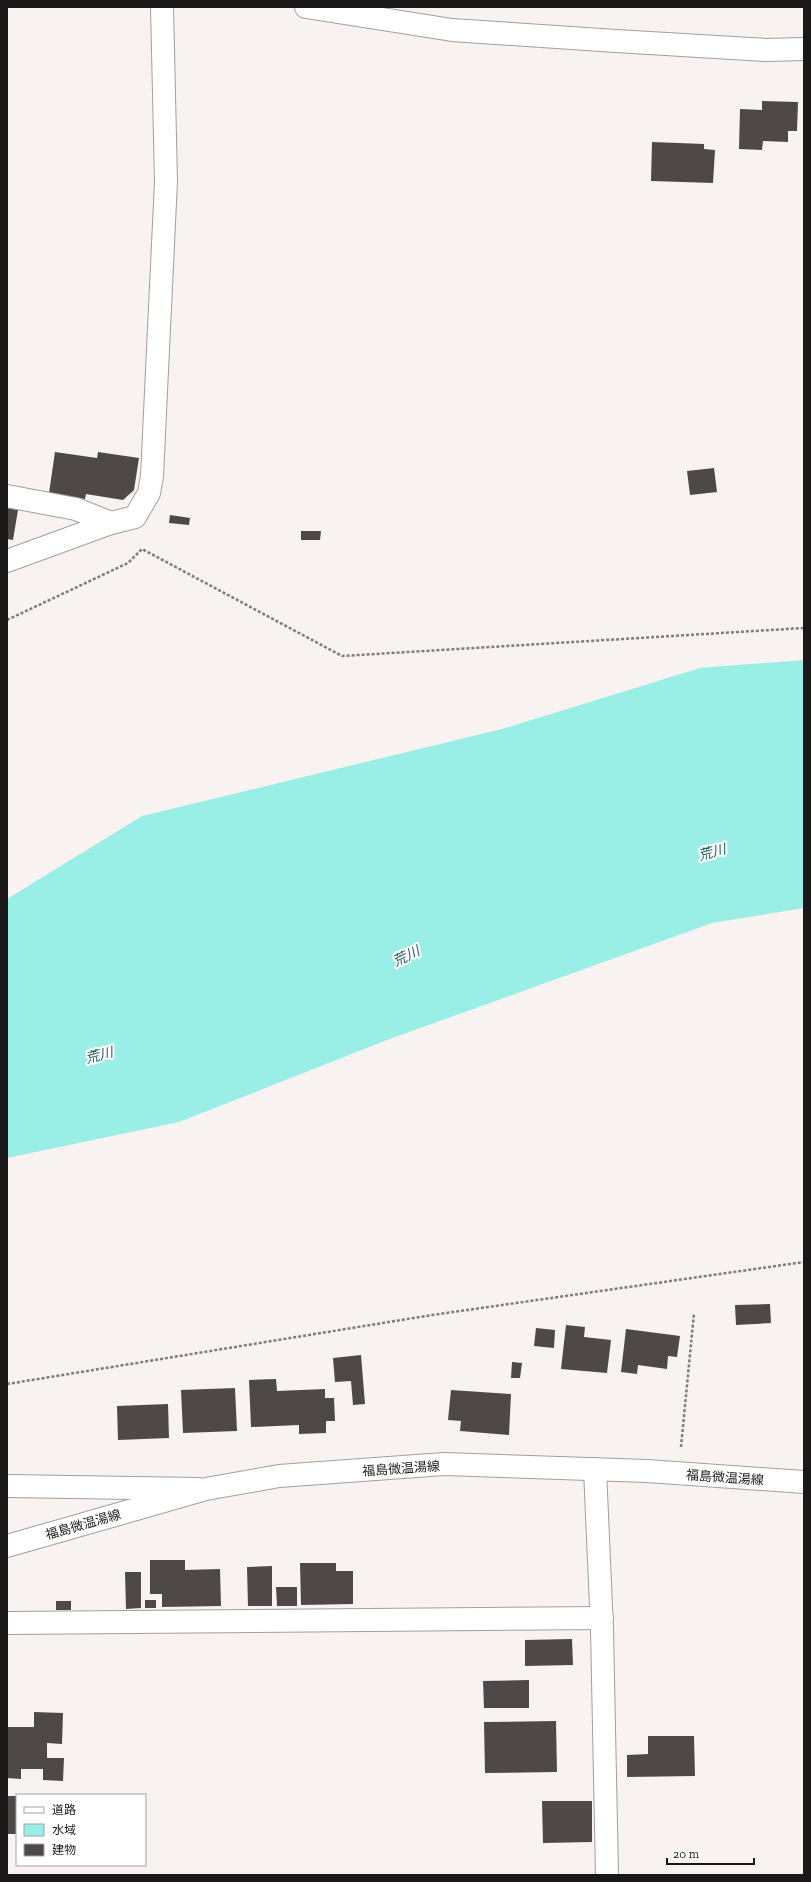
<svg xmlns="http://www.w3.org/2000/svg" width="811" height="1882" font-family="'Zilla Slab','Noto Sans JP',serif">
	<rect width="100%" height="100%" fill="#f8f2f1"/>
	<!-- water -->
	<path fill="#99eee6" d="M804,660V908L712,923L387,1040L179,1122L7,1158V899L142,816L502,729L700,668Z"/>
	<!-- building -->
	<g fill="#4e4948">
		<path d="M762,101L798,102L797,131H788V142L763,141L762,150L739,149L740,109L762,110Z"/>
		<path d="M652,142L704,144V149L715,150L713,183L651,181Z"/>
		<path d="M55,452L97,458L98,452L139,458L134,490L123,500L86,494L85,499L49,493Z"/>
		<path d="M714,468L717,492L690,495L687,471Z"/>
		<path d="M7,508L18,510L13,540L7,539Z"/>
		<path d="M170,515L190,518L189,525L169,523Z"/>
		<path d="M301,531H321L320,540H301Z"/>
		<path d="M770,1304L771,1323L736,1325L735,1305Z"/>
		<path d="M566,1325L585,1327L584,1337L611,1340L607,1373L561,1369Z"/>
		<path d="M536,1328L555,1330L554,1348L534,1346Z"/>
		<path d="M626,1329L680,1336L677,1357L668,1356L667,1369L638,1365L637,1374L621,1372Z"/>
		<path d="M361,1355L365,1404L353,1405L351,1381L335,1382L333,1358Z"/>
		<path d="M512,1362L522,1363L520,1378H511Z"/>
		<path d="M276,1379L277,1391L325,1389V1398H334L335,1421H326V1433L299,1434V1425L251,1427L249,1380Z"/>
		<path d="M235,1388L237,1431L183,1433L181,1390Z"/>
		<path d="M451,1390L511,1394L509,1435L460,1431L461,1421L448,1420Z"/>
		<path d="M168,1404L169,1438L118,1440L117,1406Z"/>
		<path d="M150,1560H185V1570L220,1569L221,1606L162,1607V1594H150Z"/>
		<path d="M300,1563H336V1571H353V1604L301,1605Z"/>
		<path d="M272,1566V1606H248L247,1567Z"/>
		<path d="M125,1572H141V1608L126,1609Z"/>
		<path d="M276,1587H297V1606H277Z"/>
		<rect x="145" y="1600" width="11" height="8"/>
		<rect x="56" y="1601" width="15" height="9"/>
		<path d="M572,1639L573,1665L525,1666V1640Z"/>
		<path d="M529,1680V1708H484L483,1681Z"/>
		<path d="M34,1712L63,1713L62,1744L47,1743V1758H64L63,1781L43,1780V1769H21V1779L7,1778V1727H34Z"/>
		<path d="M556,1721L557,1772L485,1773L484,1722Z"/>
		<path d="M648,1736H694L695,1776L627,1777V1755L648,1754Z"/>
		<path d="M7,1796H16L17,1834H7Z"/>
		<path d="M542,1801H592V1842L543,1843Z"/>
	</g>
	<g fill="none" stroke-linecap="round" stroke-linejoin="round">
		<!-- street casing -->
		<g stroke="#a49e9d" stroke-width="24">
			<g id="street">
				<path d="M306,7L452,30L616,41L766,50L804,49"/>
				<path d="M7,496L76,509L111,523"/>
				<path d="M7,561L111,523L135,517L149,493L152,476L166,181L162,7"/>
				<path d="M595,1469L602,1629L607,1875"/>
				<path d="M7,1486L198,1489"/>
				<path d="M7,1623L602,1618"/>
			</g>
		</g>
		<!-- secondary casing -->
		<g stroke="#a49e9d" stroke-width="24">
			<path id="secondary" d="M7,1546L206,1489L279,1476L444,1464L647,1471L804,1482"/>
		</g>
		<!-- path -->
		<g stroke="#807c7b" stroke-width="2.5" stroke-dasharray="3 2" stroke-linecap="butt">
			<path d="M7,620L128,563L142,549L342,656L804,628"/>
			<path d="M7,1384L432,1315L804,1262"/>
			<path d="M681,1447L694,1313"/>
		</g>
		<!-- street -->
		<use href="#street" stroke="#fff" stroke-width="22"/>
		<!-- secondary -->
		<use href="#secondary" stroke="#fff" stroke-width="22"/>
	</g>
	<g text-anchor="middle" stroke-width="4" stroke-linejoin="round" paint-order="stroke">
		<!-- street labels -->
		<g font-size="13" fill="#1a1818" stroke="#fff">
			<text transform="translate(401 1468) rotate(-4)" y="5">福島微温湯線</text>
			<text transform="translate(725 1477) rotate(4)" y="5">福島微温湯線</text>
			<text transform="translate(83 1524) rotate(-16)" y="5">福島微温湯線</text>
		</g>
		<!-- water labels -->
		<g font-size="14" font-style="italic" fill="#1d625d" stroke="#fff">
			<text transform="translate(712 852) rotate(-15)" y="5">荒川</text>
			<text transform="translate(406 956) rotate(-26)" y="5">荒川</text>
			<text transform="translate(99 1055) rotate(-14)" y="5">荒川</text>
		</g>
	</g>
	<!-- border -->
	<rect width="811" height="1882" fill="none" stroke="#1a1818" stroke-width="16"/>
	<!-- legend -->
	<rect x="16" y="1794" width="130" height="72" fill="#ffffff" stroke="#a3a3a3"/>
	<rect x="24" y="1807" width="20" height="6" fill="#ffffff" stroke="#a3a3a3"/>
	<text x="52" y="1814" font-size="12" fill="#1a1818">道路</text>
	<rect x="24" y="1824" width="20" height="12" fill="#99eee6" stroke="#a3a3a3"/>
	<text x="52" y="1834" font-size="12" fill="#1a1818">水域</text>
	<rect x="24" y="1844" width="20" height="12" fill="#4e4948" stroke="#a3a3a3"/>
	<text x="52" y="1854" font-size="12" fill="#1a1818">建物</text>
	<!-- scale -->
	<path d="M667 1858v6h87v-6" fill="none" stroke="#1a1818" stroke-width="2"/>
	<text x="673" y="1858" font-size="12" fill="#1a1818" stroke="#ffffff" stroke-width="3" paint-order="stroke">20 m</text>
</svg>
